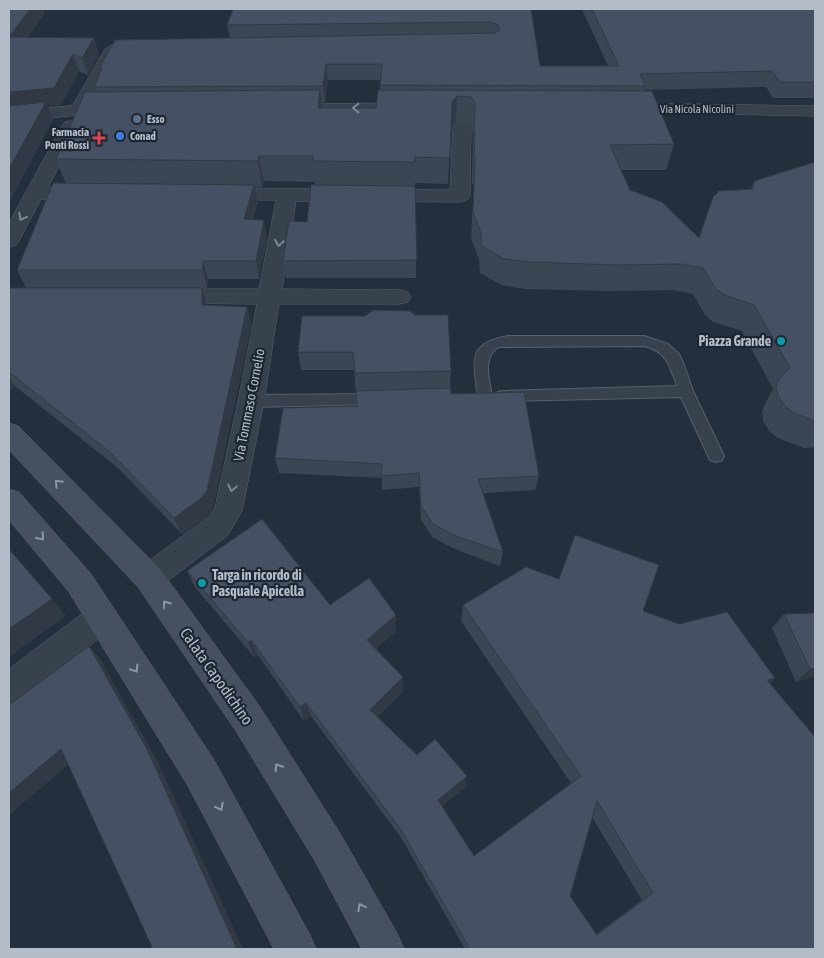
<svg xmlns="http://www.w3.org/2000/svg" width="824" height="958" font-family="'Asap Condensed',sans-serif">
	<rect width="100%" height="100%" fill="#242f3e"/>
	<g fill="none" stroke-linecap="round" stroke-linejoin="round">
		<!-- service casing -->
		<g stroke="#565f6c" stroke-width="2">
			<g id="service">
				<path d="M507,336H644L668,344L679,354L684,365L693,391L724,456L722,460L716,462L710,460L681,397L503,401L498,400L496,396L498,392L503,391L677,386C670,366 666,351 644,346L499,347C481,357 490,381 492,397L490,401L485,402L480,401C476,395 477,388 476,381C471,352 477,342 507,336Z"/>
				<path d="M378,394L383,395L385,399L383,403L378,404L251,407L246,405L244,401L246,397L251,395Z"/>
			</g>
		</g>
		<!-- minor casing -->
		<g stroke="#565f6c" stroke-width="1">
			<g id="minor">
				<path d="M127,42L132,44L135,47L132,50L117,55L85,114L79,115L73,114L70,110L105,49L110,46Z"/>
				<path d="M71,121L77,122L80,126L48,187L92,190L95,194L92,198L85,200L41,199L19,241L16,245L9,247V223L62,126L65,122Z"/>
				<path d="M462,122L468,123L471,127L470,196L467,200L460,202L296,201L282,289L400,290L408,292L411,297L408,302L400,304H279L264,401L242,511L228,535L160,587L149,591L138,587L134,578L138,569L208,517L215,508L238,401L257,304L167,303L159,301L156,296L159,291L167,289H259L276,200H218L211,198L208,194L211,190L218,188L450,190L453,127L456,123Z"/>
				<path d="M102,603L113,607L118,617L113,627L21,700L9,705V669L91,607Z"/>
			</g>
		</g>
		<!-- tertiary casing -->
		<g stroke="#565f6c" stroke-width="1">
			<g id="tertiary">
				<path d="M414,103L420,104L423,108L420,112L292,114L286,113L283,109L286,105L292,104Z"/>
				<path d="M622,103L815,106V116L616,112L613,108L616,104Z"/>
				<path d="M79,105L120,106L123,110L120,114L79,115L9,122V112Z"/>
				<path d="M415,122H509L515,123L518,127L515,131L509,132L409,131L406,127L409,123Z"/>
			</g>
		</g>
		<!-- secondary casing -->
		<g stroke="#565f6c" stroke-width="1">
			<g id="secondary">
				<path d="M9,423L18,426L160,569L260,707L341,835L398,935L404,949H362L315,861L236,731L138,587L9,450Z"/>
				<path d="M9,489L19,492L91,574L214,760L310,935L316,949H274L188,786L69,592L9,520Z"/>
			</g>
		</g>
		<!-- service -->
		<use href="#service" fill="#38414e" fill-rule="evenodd"/>
		<!-- minor -->
		<use href="#minor" fill="#38414e" fill-rule="evenodd"/>
		<!-- tertiary -->
		<use href="#tertiary" fill="#38414e" fill-rule="evenodd"/>
		<!-- secondary -->
		<use href="#secondary" fill="#465061" fill-rule="evenodd"/>
	</g>
	<!-- wall -->
	<g fill="#3b4654" fill-rule="evenodd">
		<path d="M9,9H43L45,13L28,37L94,38L99,54L88,75L79,71L61,105L48,106L53,119L9,203Z"/>
		<path d="M531,9L540,66H608L582,9H815V98H773L766,87L644,90V91L674,144L666,170H621L630,190L698,238L751,189L754,181L815,162V447L804,448L778,438L769,431L763,421L762,412L765,404L773,389L742,331L713,322L705,315L693,294L672,290L611,291L525,289L501,285L480,273L479,259L471,238L474,184H472L473,127L470,122L456,121L451,127L448,184L415,183L416,278H286L283,261L307,222L315,185V182L264,181L262,187H255L258,203L253,220L267,238L259,279H208L207,288H202L207,306L247,307L251,325L213,507L207,516L182,534L119,469L15,386L9,390V288H26L17,270L66,184L56,159L96,92L94,87L101,71L100,67L230,38L227,25ZM328,80H380V90L376,108H322V102H325Z"/>
		<path d="M302,316L451,371L450,388L451,394L539,476L535,490L483,493L503,552L500,566L455,549L433,538L421,520L419,487L382,490V478L279,473L275,458L357,406L354,370H301L298,352Z"/>
		<path d="M187,571L330,605L396,631L376,649L403,691L378,717L417,755L467,776L465,787L442,806L474,856L571,783L461,621L463,605L643,611L775,678L769,683L815,949H465L402,839L311,716L304,721L258,655L254,657L195,587ZM592,817L642,900L596,934L570,896Z"/>
		<path d="M784,614L815,676L796,682L772,628Z"/>
	</g>
	<!-- shaded-wall -->
	<g fill="#303945">
		<path d="M30,9H43L45,13L16,54L9,37Z"/>
		<path d="M94,38L99,54L88,75L82,58Z"/>
		<path d="M73,54L79,71L61,105L48,106L53,119L9,203V92Z"/>
		<path d="M326,64L328,80L325,102L323,86Z"/>
		<path d="M320,90L323,116L318,108Z"/>
		<path d="M457,96L456,121L451,127L448,184L452,102Z"/>
		<path d="M259,156L264,181L262,187L258,161Z"/>
		<path d="M254,185L258,203L248,237L244,219Z"/>
		<path d="M264,220L267,238L259,279L256,261Z"/>
		<path d="M203,261L208,279L207,288L203,270Z"/>
		<path d="M202,288L207,306L202,305Z"/>
		<path d="M247,307L251,325L213,507L207,516L182,534L174,518Z"/>
		<path d="M9,377L15,386L9,390Z"/>
		<path d="M52,599L66,616L9,657V629Z"/>
		<path d="M396,615V631L369,655L367,640Z"/>
		<path d="M251,640L258,655L254,657L248,642Z"/>
		<path d="M89,646L100,659L158,762L243,949H237Z"/>
		<path d="M815,668V676L796,682L810,669Z"/>
		<path d="M403,677V691L372,723L370,710Z"/>
		<path d="M775,678L761,692L767,680Z"/>
		<path d="M306,703L311,716L304,721L300,707Z"/>
		<path d="M61,749L74,760L9,815V793Z"/>
		<path d="M467,776L465,787L436,811L438,800Z"/>
	</g>
	<!-- building -->
	<g fill="#455162" stroke="#303945" fill-rule="evenodd">
		<path d="M9,9H30L9,37L94,38L82,58L73,54L54,88L9,92Z"/>
		<path d="M233,9H531L540,66H619L592,9H815V82H780L772,71L640,74L645,86L380,85L382,64H326L323,86L94,87L102,68L100,67L115,40L495,33L500,30L497,24L490,22L227,25Z"/>
		<path d="M320,90L318,108H376L378,90L652,91L674,144L610,145L630,190L662,202L699,238L713,197L719,191L753,189L754,181L815,162V421L794,413L784,405L778,396L776,387L779,379L790,368L754,305L724,295L716,289L703,268L681,264L618,265L529,262L504,259L482,246L481,233L473,212L475,158H474L475,102L471,97L457,96L452,102L450,158L415,157V162L313,161V156H259L258,161L56,159L85,92Z"/>
		<path d="M46,102L9,169V106Z"/>
		<path d="M53,183L254,185L244,219L264,220L256,261H203V270H17Z"/>
		<path d="M311,185L415,186L417,260L283,261L289,221L307,222Z"/>
		<path d="M9,288H202V305L247,307L207,491L200,499L174,518L110,452L9,372Z"/>
		<path d="M373,310L410,311L415,315H448L451,371L355,373L353,352H298L302,316H365Z"/>
		<path d="M451,388V394L524,392L539,476L478,479L503,552L456,536L433,524L421,506L419,473L381,476L382,464L275,458L283,408L357,406L356,391Z"/>
		<path d="M262,519L330,605L369,578L396,615L367,640L403,677L370,710L417,755L435,739L467,776L438,800L474,856L581,776L463,605L526,567L559,579L575,535L659,565L643,611L679,624L727,612L775,678L767,680L815,737V949H470L401,830L306,703L300,707L251,640L248,642L187,571ZM597,801L653,893L597,935L570,896Z"/>
		<path d="M9,549L52,599L9,629Z"/>
		<path d="M815,613V668L810,669L784,614Z"/>
		<path d="M89,646L148,751L237,949H148L152,947L61,749L9,793V705Z"/>
	</g>
	<!-- one-way arrows -->
	<defs><path id="oneway-chevron" d="M-2-3.5L2.5 0L-2 3.5" fill="none" stroke-width="1.6" stroke-linecap="round" stroke-linejoin="round" transform="scale(1.25)"/></defs>
	<g stroke="#7c8592">
		<use href="#oneway-chevron" transform="translate(356 108) rotate(180)"/>
		<use href="#oneway-chevron" transform="translate(22 217) rotate(118)"/>
		<use href="#oneway-chevron" transform="translate(279 243) rotate(100)"/>
		<use href="#oneway-chevron" transform="translate(232 488) rotate(102)"/>
	</g>
	<g stroke="#8e96a5">
		<use href="#oneway-chevron" transform="translate(58 483) rotate(-134)"/>
		<use href="#oneway-chevron" transform="translate(41 537) rotate(49)"/>
		<use href="#oneway-chevron" transform="translate(166 604) rotate(-125)"/>
		<use href="#oneway-chevron" transform="translate(135 669) rotate(57)"/>
		<use href="#oneway-chevron" transform="translate(278 767) rotate(-122)"/>
		<use href="#oneway-chevron" transform="translate(220 807) rotate(62)"/>
		<use href="#oneway-chevron" transform="translate(361 907) rotate(-119)"/>
	</g>
	<!-- markers -->
	<circle fill="#5c6f8a" stroke="#1d2633" stroke-width="2" cx="137" cy="119" r="5"/>
	<circle fill="#3f7fe0" stroke="#1d2633" stroke-width="2" cx="120" cy="136" r="5"/>
	<path fill="#e0444e" stroke="#1d2633" stroke-width="2" d="M96.5 130.5h5v5h5v5h-5v5h-5v-5h-5v-5h5z"/>
	<g fill="#0f9aa8" stroke="#1d2633" stroke-width="2">
		<circle cx="781" cy="341" r="5"/>
		<circle cx="202" cy="583" r="5"/>
	</g>
	<g text-anchor="middle" stroke-width="4.5" stroke-linejoin="round" paint-order="stroke">
		<!-- far-street labels -->
		<g font-size="11" fill="#b4bcc9" stroke="#1d2633">
			<text x="697" y="113">Via Nicola Nicolini</text>
		</g>
		<!-- far-poi labels -->
		<g font-size="11" font-weight="bold" fill="#b4bcc9" stroke="#1d2633" text-anchor="start">
			<text x="147" y="123">Esso</text>
			<text x="89" y="136" text-anchor="end">Farmacia<tspan x="89" dy="13">Ponti Rossi</tspan></text>
			<text x="130" y="140">Conad</text>
		</g>
		<!-- poi labels -->
		<g font-size="14" font-weight="bold" fill="#b4bcc9" stroke="#1d2633" text-anchor="end">
			<text x="771" y="346">Piazza Grande</text>
			<text x="212" y="580" text-anchor="start">Targa in ricordo di<tspan x="212" dy="16">Pasquale Apicella</tspan></text>
		</g>
		<!-- street labels -->
		<g font-size="14" fill="#b4bcc9" stroke="#1d2633">
			<text transform="translate(249 405) rotate(-79)" y="5">Via Tommaso Cornelio</text>
		</g>
		<!-- near-street labels -->
		<g font-size="16" fill="#b4bcc9" stroke="#1d2633">
			<text transform="translate(217 676) rotate(55)" y="6">Calata Capodichino</text>
		</g>
	</g>
	<!-- border -->
	<rect width="824" height="958" fill="none" stroke="#b4bcc9" stroke-width="20"/>
</svg>
